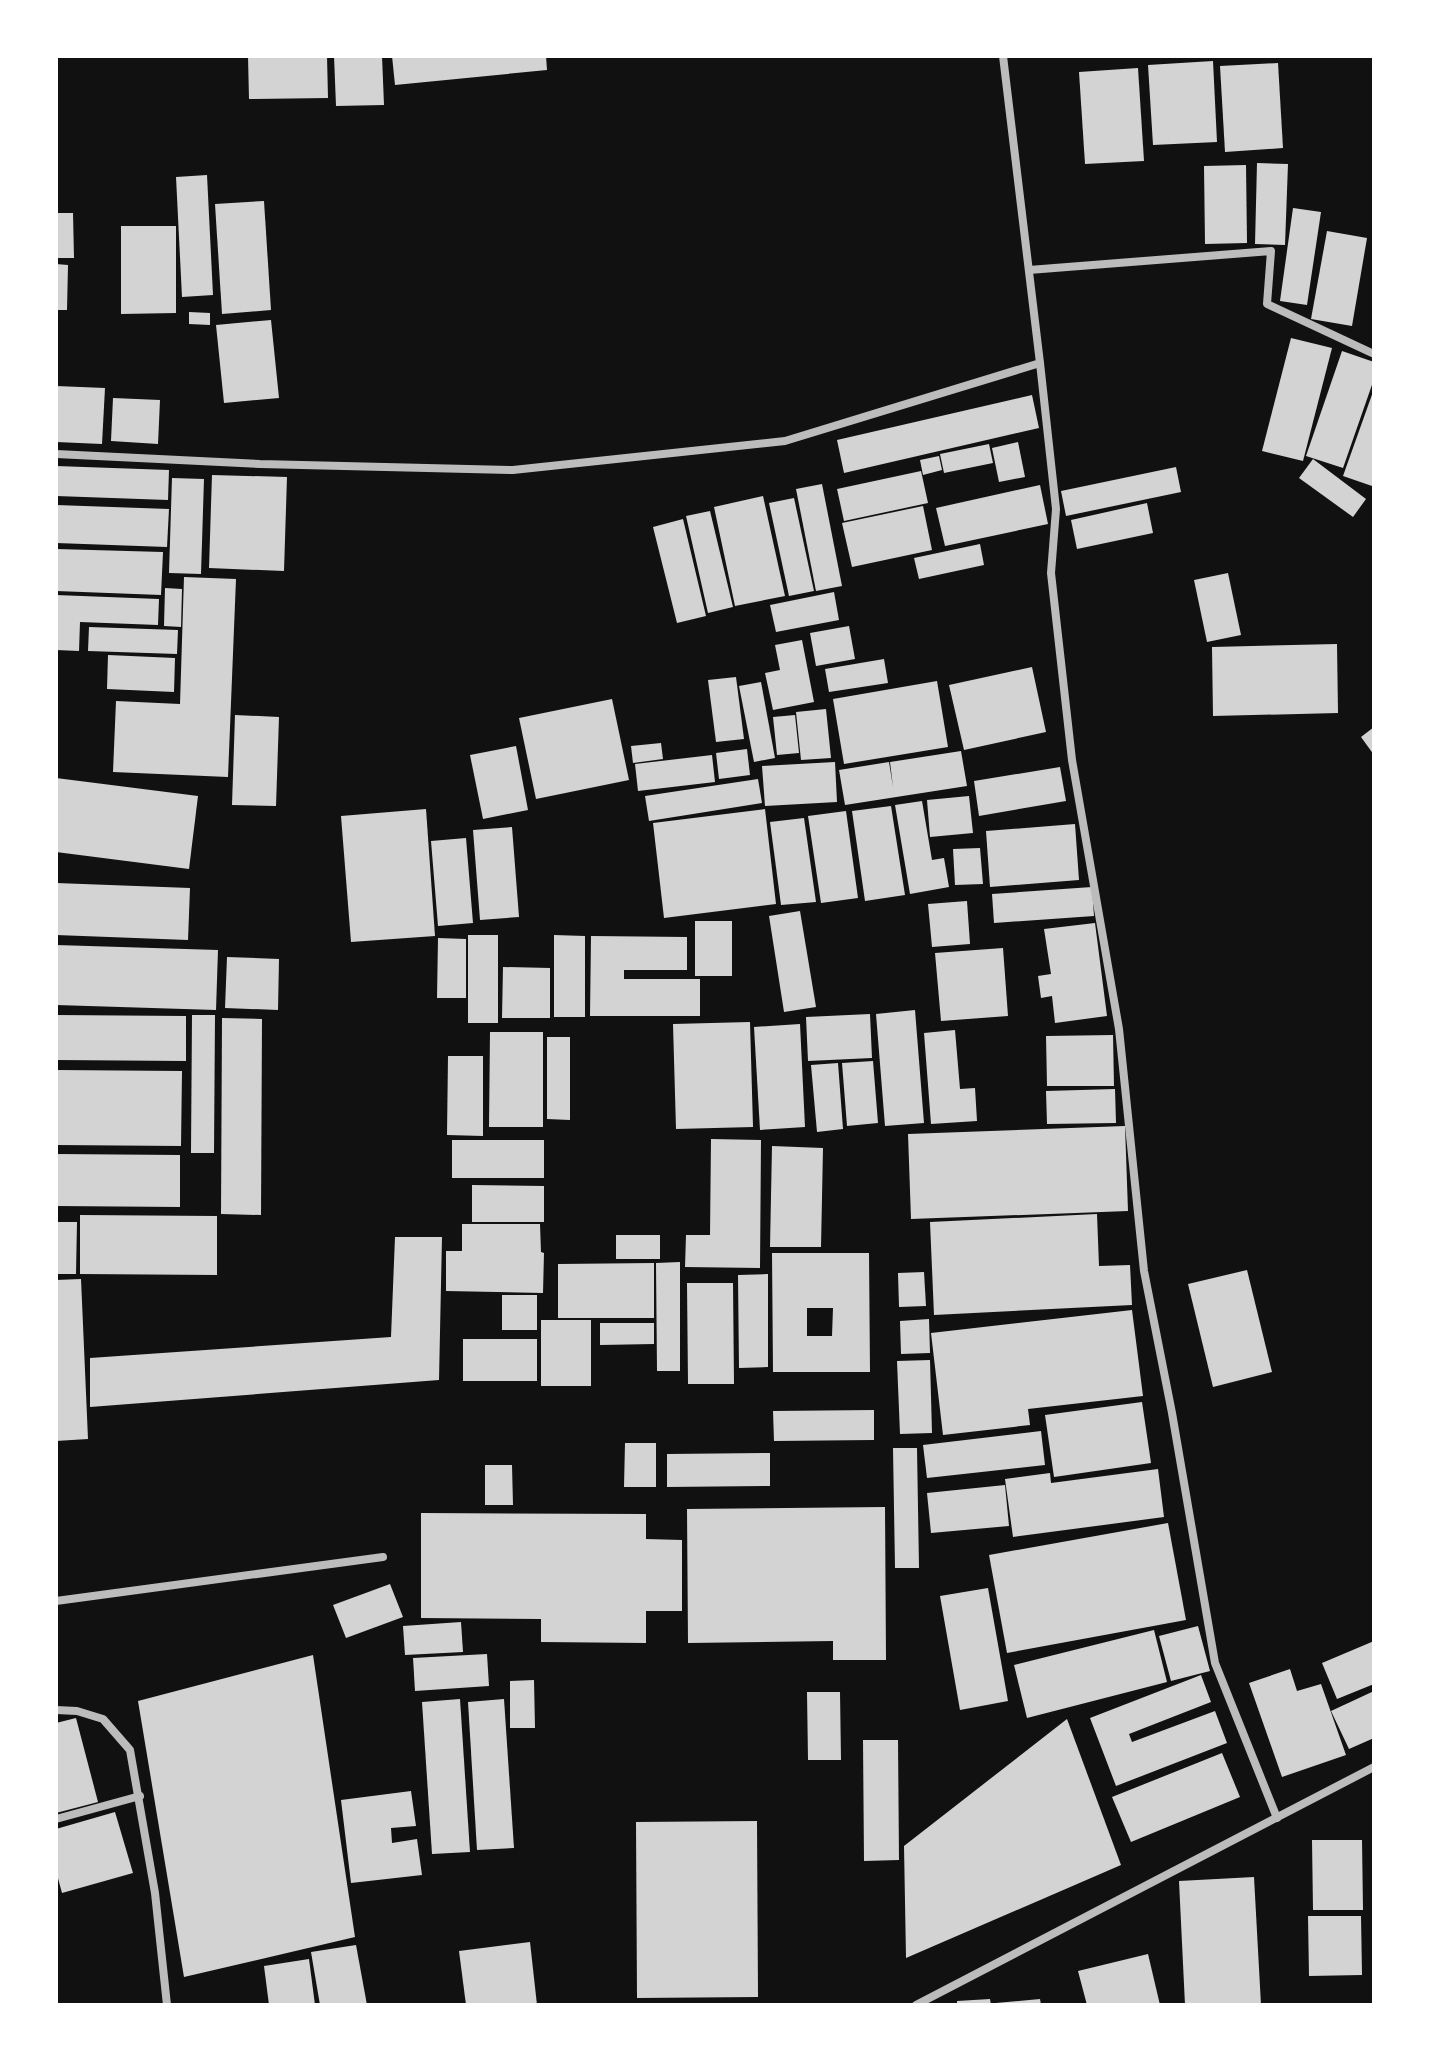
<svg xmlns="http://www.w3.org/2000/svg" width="1430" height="2061" font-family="Barlow,sans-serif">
	<rect width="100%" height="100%" fill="#111"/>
	<!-- building -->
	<g fill="#d3d3d3" fill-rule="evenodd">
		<path d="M248,56H327L328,98L249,99Z"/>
		<path d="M334,56H382L384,105L336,106Z"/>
		<path d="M392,56H546L547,70L395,85Z"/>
		<path d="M1213,61L1217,142L1153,145L1148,65Z"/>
		<path d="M1278,63L1283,148L1225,152L1220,66Z"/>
		<path d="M1138,68L1144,161L1085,164L1079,72Z"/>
		<path d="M1257,163L1288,164L1285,245L1255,244Z"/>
		<path d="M1246,165L1247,243L1205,244L1204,166Z"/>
		<path d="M207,175L213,295L182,297L176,177Z"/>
		<path d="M264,201L271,310L222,314L215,204Z"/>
		<path d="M1293,208L1321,212L1307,305L1280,301Z"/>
		<path d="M56,213H73L74,258H56Z"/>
		<path d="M121,226H176V313L121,314Z"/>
		<path d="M1327,231L1367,238L1352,326L1311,319Z"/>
		<path d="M56,264L68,265L67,310H56Z"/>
		<path d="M189,312L210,313V325L189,324Z"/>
		<path d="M271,320L279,398L224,403L216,325Z"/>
		<path d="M1291,338L1332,348L1303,461L1262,451Z"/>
		<path d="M1342,351L1374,362V379L1343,468L1306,456Z"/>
		<path d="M56,386L105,388L102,444L56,442Z"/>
		<path d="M1374,389V479L1372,486L1343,476Z"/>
		<path d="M1032,395L1039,428L844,473L837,440Z"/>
		<path d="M113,398L160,400L158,444L111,441Z"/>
		<path d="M1018,442L1025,477L999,482L992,448Z"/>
		<path d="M989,444L993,463L944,473L940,454Z"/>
		<path d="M939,456L942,470L923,475L920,460Z"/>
		<path d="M1313,459L1366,499L1353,517L1299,478Z"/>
		<path d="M56,466L169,470L168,500L56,496Z"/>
		<path d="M1176,467L1181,492L1066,516L1061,491Z"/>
		<path d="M921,471L928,503L844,521L837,489Z"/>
		<path d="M212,475L287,477L284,571L209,568Z"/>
		<path d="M172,478L204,479L201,574L169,573Z"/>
		<path d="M822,484L842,586L816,591L796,489Z"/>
		<path d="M1040,485L1048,524L945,546L936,508Z"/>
		<path d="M763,496L785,596L735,606L714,507Z"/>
		<path d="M794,498L814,591L789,596L769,503Z"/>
		<path d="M1147,503L1153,533L1077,549L1071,520Z"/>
		<path d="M56,505L169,509L167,547L56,543Z"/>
		<path d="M923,506L932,550L852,567L842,523Z"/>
		<path d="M710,511L733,607L708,613L686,516Z"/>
		<path d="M683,519L706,616L677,623L653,527Z"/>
		<path d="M980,544L984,565L919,579L914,558Z"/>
		<path d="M56,549L163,552L161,595L56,591Z"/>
		<path d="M1228,573L1241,635L1207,642L1194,580Z"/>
		<path d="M184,577L236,579L228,777L113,772L116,701L180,704Z"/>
		<path d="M165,588L182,589L181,627L164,626Z"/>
		<path d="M834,592L839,620L776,632L770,605Z"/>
		<path d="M56,595L159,599L158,625L80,622L79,651L56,650Z"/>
		<path d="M849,626L855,659L816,666L810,633Z"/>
		<path d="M89,627L178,630L177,654L88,651Z"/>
		<path d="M802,640L814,702L773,710L765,673L780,670L775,645Z"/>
		<path d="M1337,644L1338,713L1213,716L1212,647Z"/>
		<path d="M108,655L175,658L174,692L107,689Z"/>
		<path d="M884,659L888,683L829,692L825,669Z"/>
		<path d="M1032,667L1046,732L964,750L949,685Z"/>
		<path d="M736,677L744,739L716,742L708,680Z"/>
		<path d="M937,681L948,747L844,764L833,699Z"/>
		<path d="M761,682L775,758L754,762L739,686Z"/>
		<path d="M612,699L629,780L536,799L519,718Z"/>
		<path d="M826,709L831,758L801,760L796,712Z"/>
		<path d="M235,715L279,717L276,806L232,805Z"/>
		<path d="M795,715L799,753L777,755L773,717Z"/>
		<path d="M1374,727V755L1361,737Z"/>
		<path d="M661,743L663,759L633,763L631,746Z"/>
		<path d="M516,746L528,810L483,819L470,755Z"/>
		<path d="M747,749L750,775L719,779L716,753Z"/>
		<path d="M961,751L967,786L845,805L839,770L889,762L893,787L890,762Z"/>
		<path d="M712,755L715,782L638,791L635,764Z"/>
		<path d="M835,762L837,802L765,806L762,766Z"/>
		<path d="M1060,767L1066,801L979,816L974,781Z"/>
		<path d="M56,778L198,796L189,869L56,852Z"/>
		<path d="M758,779L762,803L649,821L645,796Z"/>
		<path d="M969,796L973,833L930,837L927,800Z"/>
		<path d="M922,801L932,860L944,858L949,887L910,894L895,805Z"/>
		<path d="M891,806L905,895L865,901L852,811Z"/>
		<path d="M426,809L435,936L351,942L341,816Z"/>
		<path d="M765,809L776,904L664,918L653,823Z"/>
		<path d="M846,811L858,898L821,903L808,816Z"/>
		<path d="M804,818L816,902L781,905L770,822Z"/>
		<path d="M1075,824L1079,880L990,887L986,831Z"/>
		<path d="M512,827L519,917L480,920L473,830Z"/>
		<path d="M466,838L473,923L438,926L431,841Z"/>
		<path d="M980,848L983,884L955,885L953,849Z"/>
		<path d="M56,883L190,888L188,940L56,935Z"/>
		<path d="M1092,887L1094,916L994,923L992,894Z"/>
		<path d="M967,901L970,944L932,947L928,904Z"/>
		<path d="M800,911L816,1007L784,1012L769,916Z"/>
		<rect x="695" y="921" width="37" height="55"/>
		<path d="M1095,923L1107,1016L1055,1023L1052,996L1041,998L1038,976L1051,974L1044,929Z"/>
		<rect x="468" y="935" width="30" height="88"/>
		<path d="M554,935L585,936V1017H554Z"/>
		<path d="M591,936L687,937V970H624V979H700V1016H590Z"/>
		<path d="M438,938L466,939V998H437Z"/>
		<path d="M56,945L218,950L216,1010L56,1005Z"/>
		<path d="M1003,948L1008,1016L941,1021L935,953Z"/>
		<path d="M227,957L279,959L278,1010L225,1008Z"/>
		<path d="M503,967L550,968V1018H502Z"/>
		<path d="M915,1010L924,1123L885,1126L876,1014Z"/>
		<path d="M870,1014L872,1058L808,1061L806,1017Z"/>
		<path d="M56,1015L186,1016V1061L56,1060Z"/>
		<path d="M192,1015H215L214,1153H191Z"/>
		<path d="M222,1018L262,1019L261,1215L221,1214Z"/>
		<path d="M750,1022L753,1127L676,1129L673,1024Z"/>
		<path d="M800,1024L805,1127L760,1130L754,1027Z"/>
		<path d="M955,1030L960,1089L975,1088L977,1121L931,1124L924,1033Z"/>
		<path d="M490,1032H543V1127H489Z"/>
		<path d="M1113,1035L1114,1086H1047L1046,1036Z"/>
		<path d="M547,1037H570V1120L547,1119Z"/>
		<path d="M448,1056H483V1136L447,1135Z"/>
		<path d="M873,1061L878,1123L847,1126L842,1063Z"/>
		<path d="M838,1063L843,1129L817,1132L811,1065Z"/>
		<path d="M56,1070L182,1071L181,1146L56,1145Z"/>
		<path d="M1115,1089L1116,1123L1047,1124L1046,1091Z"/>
		<path d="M1125,1126L1128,1211L911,1219L908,1134Z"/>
		<path d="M711,1139L761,1140L760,1268L685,1267L686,1235H710Z"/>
		<rect x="452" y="1140" width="92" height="38"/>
		<path d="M772,1146L823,1148L821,1247H770Z"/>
		<path d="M56,1154L180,1155V1207L56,1206Z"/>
		<path d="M472,1185L544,1186V1222H472Z"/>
		<path d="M1097,1214L1099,1266L1130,1265L1132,1305L934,1315L930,1222Z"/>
		<path d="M80,1215L217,1216V1275L80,1274Z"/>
		<path d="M56,1222H77L76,1274H56Z"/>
		<path d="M462,1224H540L541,1252L544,1253L543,1293L446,1291V1251H462Z"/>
		<rect x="616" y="1235" width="44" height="24"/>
		<path d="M395,1237H442L439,1380L90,1407V1358L391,1337Z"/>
		<path d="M772,1253H869L870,1372H773ZM807,1308H833L832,1336H807Z"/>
		<path d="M680,1262V1371H657L656,1263Z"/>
		<path d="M654,1263V1318H558V1264Z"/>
		<path d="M1247,1270L1272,1372L1213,1387L1188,1284Z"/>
		<path d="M924,1272L926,1306L899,1307L898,1273Z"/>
		<path d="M768,1274V1367L739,1368L738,1275Z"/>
		<path d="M81,1279L88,1439L56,1441V1280Z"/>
		<path d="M687,1283H733L734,1384H688Z"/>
		<rect x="502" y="1295" width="35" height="35"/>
		<path d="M1132,1310L1143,1396L1028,1409L1030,1425L943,1435L931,1333Z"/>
		<path d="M929,1319L930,1353L901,1354L900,1321Z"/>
		<rect x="541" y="1320" width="50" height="66"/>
		<path d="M600,1323H654V1344L600,1345Z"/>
		<rect x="463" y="1339" width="74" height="42"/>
		<path d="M930,1360L932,1433L900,1434L897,1361Z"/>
		<path d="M1142,1402L1151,1463L1054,1477L1045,1415Z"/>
		<path d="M874,1410V1440L774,1441L773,1411Z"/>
		<path d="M1041,1431L1045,1465L927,1478L923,1445Z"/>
		<path d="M625,1443H656V1487H624Z"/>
		<path d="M893,1448H917L919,1568H895Z"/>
		<path d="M770,1453V1486L667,1487V1454Z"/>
		<path d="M485,1465H512L513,1505H485Z"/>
		<path d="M1158,1469L1164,1517L1013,1537L1005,1479L1050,1473L1051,1483Z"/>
		<path d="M1005,1485L1009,1526L931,1533L927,1493Z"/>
		<path d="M885,1507L886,1660H833V1641L688,1643L687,1509Z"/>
		<path d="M421,1513L646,1514V1539L682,1540V1611H646V1643L541,1642V1619L421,1618Z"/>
		<path d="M1168,1523L1186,1620L1007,1653L989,1555Z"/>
		<path d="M390,1584L403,1617L346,1638L333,1605Z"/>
		<path d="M988,1588L1008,1701L960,1710L940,1596Z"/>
		<path d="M461,1622L463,1652L405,1655L403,1626Z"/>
		<path d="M1198,1626L1210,1671L1171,1681L1159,1636Z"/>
		<path d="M1154,1630L1167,1682L1027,1718L1014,1665Z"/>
		<path d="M1374,1641V1684L1337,1699L1322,1663Z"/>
		<path d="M487,1654L489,1686L415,1691L413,1658Z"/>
		<path d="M313,1655L355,1937L184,1977L138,1701Z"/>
		<path d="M1290,1669L1297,1691L1321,1684L1346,1755L1282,1777L1249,1683Z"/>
		<path d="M1201,1675L1211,1702L1129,1734L1132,1742L1215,1711L1227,1743L1116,1786L1090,1718Z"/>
		<path d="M534,1680L535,1728H510V1681Z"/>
		<path d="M1374,1691V1738L1349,1749L1331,1711Z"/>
		<path d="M807,1692H840L841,1760H808Z"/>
		<path d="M460,1699L470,1852L432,1854L422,1702Z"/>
		<path d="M504,1699L514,1848L477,1850L468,1702Z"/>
		<path d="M76,1718L98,1802L56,1813V1723Z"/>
		<path d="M1067,1719L1121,1865L906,1958L904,1846Z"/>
		<path d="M863,1740H898L899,1860L864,1861Z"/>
		<path d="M1222,1753L1240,1797L1131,1842L1112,1797Z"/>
		<path d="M411,1791L416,1826L391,1828L392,1843L417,1839L422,1875L351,1883L341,1800Z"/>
		<path d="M115,1812L133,1873L62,1893L56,1871V1829Z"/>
		<path d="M757,1821L758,1997L637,1998L636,1822Z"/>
		<path d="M1312,1840H1362L1363,1910H1313Z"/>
		<path d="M1254,1877L1261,2005H1185L1179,1881Z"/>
		<path d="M1308,1916H1361L1362,1975L1309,1976Z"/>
		<path d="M530,1942L537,2005H466L459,1951Z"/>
		<path d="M356,1945L367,2005H320L311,1952Z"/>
		<path d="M1148,1954L1160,2005H1087L1078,1971Z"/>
		<path d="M309,1959L315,2005H269L264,1966Z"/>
		<path d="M990,1999L991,2005H957V2001Z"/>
		<path d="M1040,1999L1041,2005H996V2003Z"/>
	</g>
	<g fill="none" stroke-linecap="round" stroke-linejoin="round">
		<!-- minor -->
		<g stroke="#bcbcbc" stroke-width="8">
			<path d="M1003,56L1040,363"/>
			<path d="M1029,270L1271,251L1267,304L1374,354"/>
			<path d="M56,454L260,464L513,470L785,441L1040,363L1056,509L1051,573L1072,760L1119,1029L1144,1271L1172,1413L1215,1663L1277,1818"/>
			<path d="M56,1601L383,1557"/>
			<path d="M56,1710L77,1711L103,1719L130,1750L155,1893L167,2005"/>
			<path d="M56,1819L140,1796"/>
			<path d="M916,2005L1374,1767"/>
		</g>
	</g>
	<!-- border -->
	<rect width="1430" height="2061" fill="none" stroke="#ffffff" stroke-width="116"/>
</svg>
